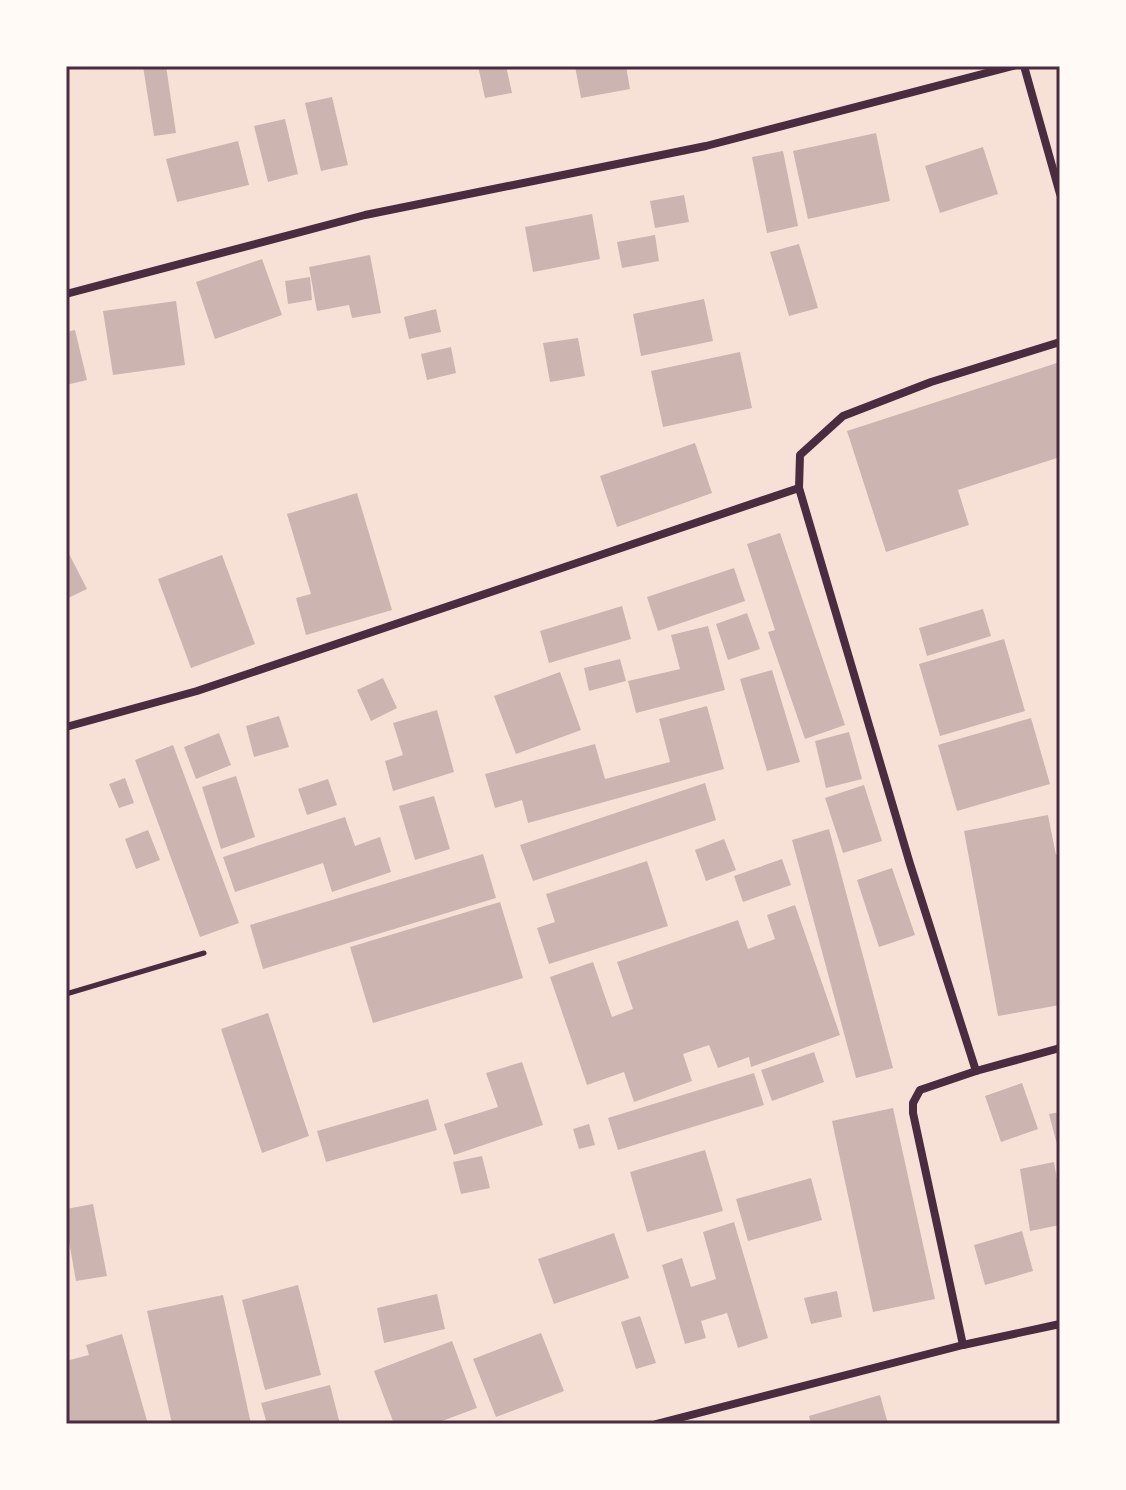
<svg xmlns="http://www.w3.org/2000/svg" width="1126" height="1490" font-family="Montserrat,sans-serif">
	<rect width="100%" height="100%" fill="#f7e1d7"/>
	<!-- building -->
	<g fill="#ccb4b1">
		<path d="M143,66H166L176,133L154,136Z"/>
		<path d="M478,66H506L512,93L485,98Z"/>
		<path d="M575,66H626L630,89L581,98Z"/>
		<path d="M332,97L348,165L321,171L305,103Z"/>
		<path d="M285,119L298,174L268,182L254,126Z"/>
		<path d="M876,133L890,201L808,219L793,151Z"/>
		<path d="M238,141L249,185L177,202L166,159Z"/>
		<path d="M983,147L998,194L940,213L925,166Z"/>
		<path d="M783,151L798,226L767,233L752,157Z"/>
		<path d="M684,195L689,222L655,228L650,201Z"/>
		<path d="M592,214L600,259L533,272L525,227Z"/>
		<path d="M655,235L659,261L622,268L617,242Z"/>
		<path d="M799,244L818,308L789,316L770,252Z"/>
		<path d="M370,255L381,313L352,318L349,305L317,311L309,267Z"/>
		<path d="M262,259L282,315L215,339L196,282Z"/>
		<path d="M310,277L312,300L288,304L285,281Z"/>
		<path d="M704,299L713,341L641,356L633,314Z"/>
		<path d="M176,301L185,365L113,375L103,311Z"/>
		<path d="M436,309L441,332L409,339L404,317Z"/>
		<path d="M75,330L87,380L66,385V332Z"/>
		<path d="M578,338L585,376L550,382L543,343Z"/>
		<path d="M451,347L456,373L427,380L421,354Z"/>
		<path d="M740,352L752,408L663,427L651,371Z"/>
		<path d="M1060,362V457L958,490L969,525L886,552L847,431Z"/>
		<path d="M695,443L712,493L617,527L600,476Z"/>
		<path d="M357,493L392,610L306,635L296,598L311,594L287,514Z"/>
		<path d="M780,533L845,725L805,739L768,632L775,630L747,544Z"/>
		<path d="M66,548L87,589L66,599Z"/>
		<path d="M222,555L255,644L191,668L158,579Z"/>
		<path d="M734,568L745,601L658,631L647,597Z"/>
		<path d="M622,606L631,639L549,663L540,631Z"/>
		<path d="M983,609L991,636L927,656L919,628Z"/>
		<path d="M747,613L760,649L728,660L716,624Z"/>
		<path d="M708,626L725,690L636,713L628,681L680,669L671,635Z"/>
		<path d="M1004,639L1025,711L940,736L919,664Z"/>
		<path d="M620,659L626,681L589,691L584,668Z"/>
		<path d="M772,670L800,762L767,771L740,679Z"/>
		<path d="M560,672L581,730L516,754L494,696Z"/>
		<path d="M383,678L397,708L371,721L357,690Z"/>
		<path d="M707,706L724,769L528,823L522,800L495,808L485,774L595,744L605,779L670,762L659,719Z"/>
		<path d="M437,710L454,772L393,791L385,761L403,755L393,723Z"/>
		<path d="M279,716L289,747L254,757L246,726Z"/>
		<path d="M1031,718L1050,784L957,811L938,745Z"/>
		<path d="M849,732L862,779L826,788L815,741Z"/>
		<path d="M219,733L231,765L196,779L184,747Z"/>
		<path d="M173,745L239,923L200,937L135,760Z"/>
		<path d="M236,776L255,837L221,849L202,787Z"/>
		<path d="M125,778L134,803L119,808L109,784Z"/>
		<path d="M328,779L337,805L307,815L298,789Z"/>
		<path d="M705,783L716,820L533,881L520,845Z"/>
		<path d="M864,785L882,841L843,853L825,798Z"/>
		<path d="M434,796L450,849L415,860L399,806Z"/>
		<path d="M1048,815L1056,855L1060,854V1005L998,1016L964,831Z"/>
		<path d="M345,817L355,846L380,837L391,872L332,892L323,863L235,892L223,857Z"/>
		<path d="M829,829L893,1068L856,1078L792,840Z"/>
		<path d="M148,830L160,860L136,869L125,839Z"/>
		<path d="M724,839L736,870L706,881L695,850Z"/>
		<path d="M483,854L496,898L263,969L250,925Z"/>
		<path d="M782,859L791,885L743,902L734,876Z"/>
		<path d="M647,861L668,926L549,964L537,928L555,922L546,894Z"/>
		<path d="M892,868L915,935L879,947L857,880Z"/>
		<path d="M500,902L523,978L373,1023L350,947Z"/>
		<path d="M795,905L840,1035L751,1067L749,1057L718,1068L709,1045L683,1054L692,1081L634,1102L624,1072L587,1085L550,977L593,962L612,1017L633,1009L617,962L738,920L748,949L775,939L767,915Z"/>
		<path d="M268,1013L309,1136L262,1153L221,1029Z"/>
		<path d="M814,1052L824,1082L772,1101L761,1070Z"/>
		<path d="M522,1062L543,1125L454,1155L444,1124L498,1107L486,1073Z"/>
		<path d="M754,1073L764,1105L618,1150L608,1118Z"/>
		<path d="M1022,1083L1038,1129L1001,1142L985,1096Z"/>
		<path d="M428,1099L437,1130L326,1162L317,1131Z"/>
		<path d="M893,1108L935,1299L873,1312L832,1121Z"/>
		<path d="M1060,1112V1152H1059L1049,1114Z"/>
		<path d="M589,1124L595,1145L579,1149L573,1129Z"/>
		<path d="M705,1150L723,1211L647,1232L630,1172Z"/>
		<path d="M482,1156L490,1188L461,1194L453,1162Z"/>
		<path d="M1054,1162L1060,1198V1225L1030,1231L1020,1169Z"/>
		<path d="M811,1178L822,1220L748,1241L736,1199Z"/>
		<path d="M93,1204L107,1276L76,1281L66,1224V1209Z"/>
		<path d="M734,1222L768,1338L738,1348L727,1313L701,1321L706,1338L685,1344L662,1265L682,1258L691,1287L716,1279L703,1232Z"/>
		<path d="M1022,1231L1033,1271L985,1285L974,1245Z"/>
		<path d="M614,1233L629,1278L554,1304L538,1259Z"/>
		<path d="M298,1285L321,1375L265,1390L242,1300Z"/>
		<path d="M837,1291L842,1317L811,1324L804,1298Z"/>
		<path d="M437,1294L445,1329L384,1343L377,1308Z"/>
		<path d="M223,1295L251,1424H172L147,1311Z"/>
		<path d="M640,1316L656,1363L636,1369L621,1322Z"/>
		<path d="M541,1333L564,1391L496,1417L473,1359Z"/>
		<path d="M122,1334L148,1424H66V1361L89,1355L86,1345Z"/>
		<path d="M452,1341L477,1408L434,1424H394L374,1371Z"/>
		<path d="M330,1385L340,1424H267L261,1403Z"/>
		<path d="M880,1395L888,1424H811L809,1416Z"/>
	</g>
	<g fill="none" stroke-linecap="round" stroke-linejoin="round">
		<!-- path -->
		<path stroke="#4a2c40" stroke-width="5" d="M66,994L204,953"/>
		<!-- minor -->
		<g stroke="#4a2c40" stroke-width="8">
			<path d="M1024,66L1060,194"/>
			<path d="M66,294L365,215L706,146L1013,66"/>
			<path d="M799,488L800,455L843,416L931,382L1060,342"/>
			<path d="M66,727L197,691L799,488L910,864L976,1071L1060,1048"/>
			<path d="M963,1345L913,1113V1103L920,1090L976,1071"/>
			<path d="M656,1424L963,1345L1060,1324"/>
		</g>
	</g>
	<!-- border -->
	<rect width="1126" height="1490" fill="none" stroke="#fffaf5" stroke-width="136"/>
	<rect x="68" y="68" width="990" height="1354" fill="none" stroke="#4a2c40" stroke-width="3"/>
</svg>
